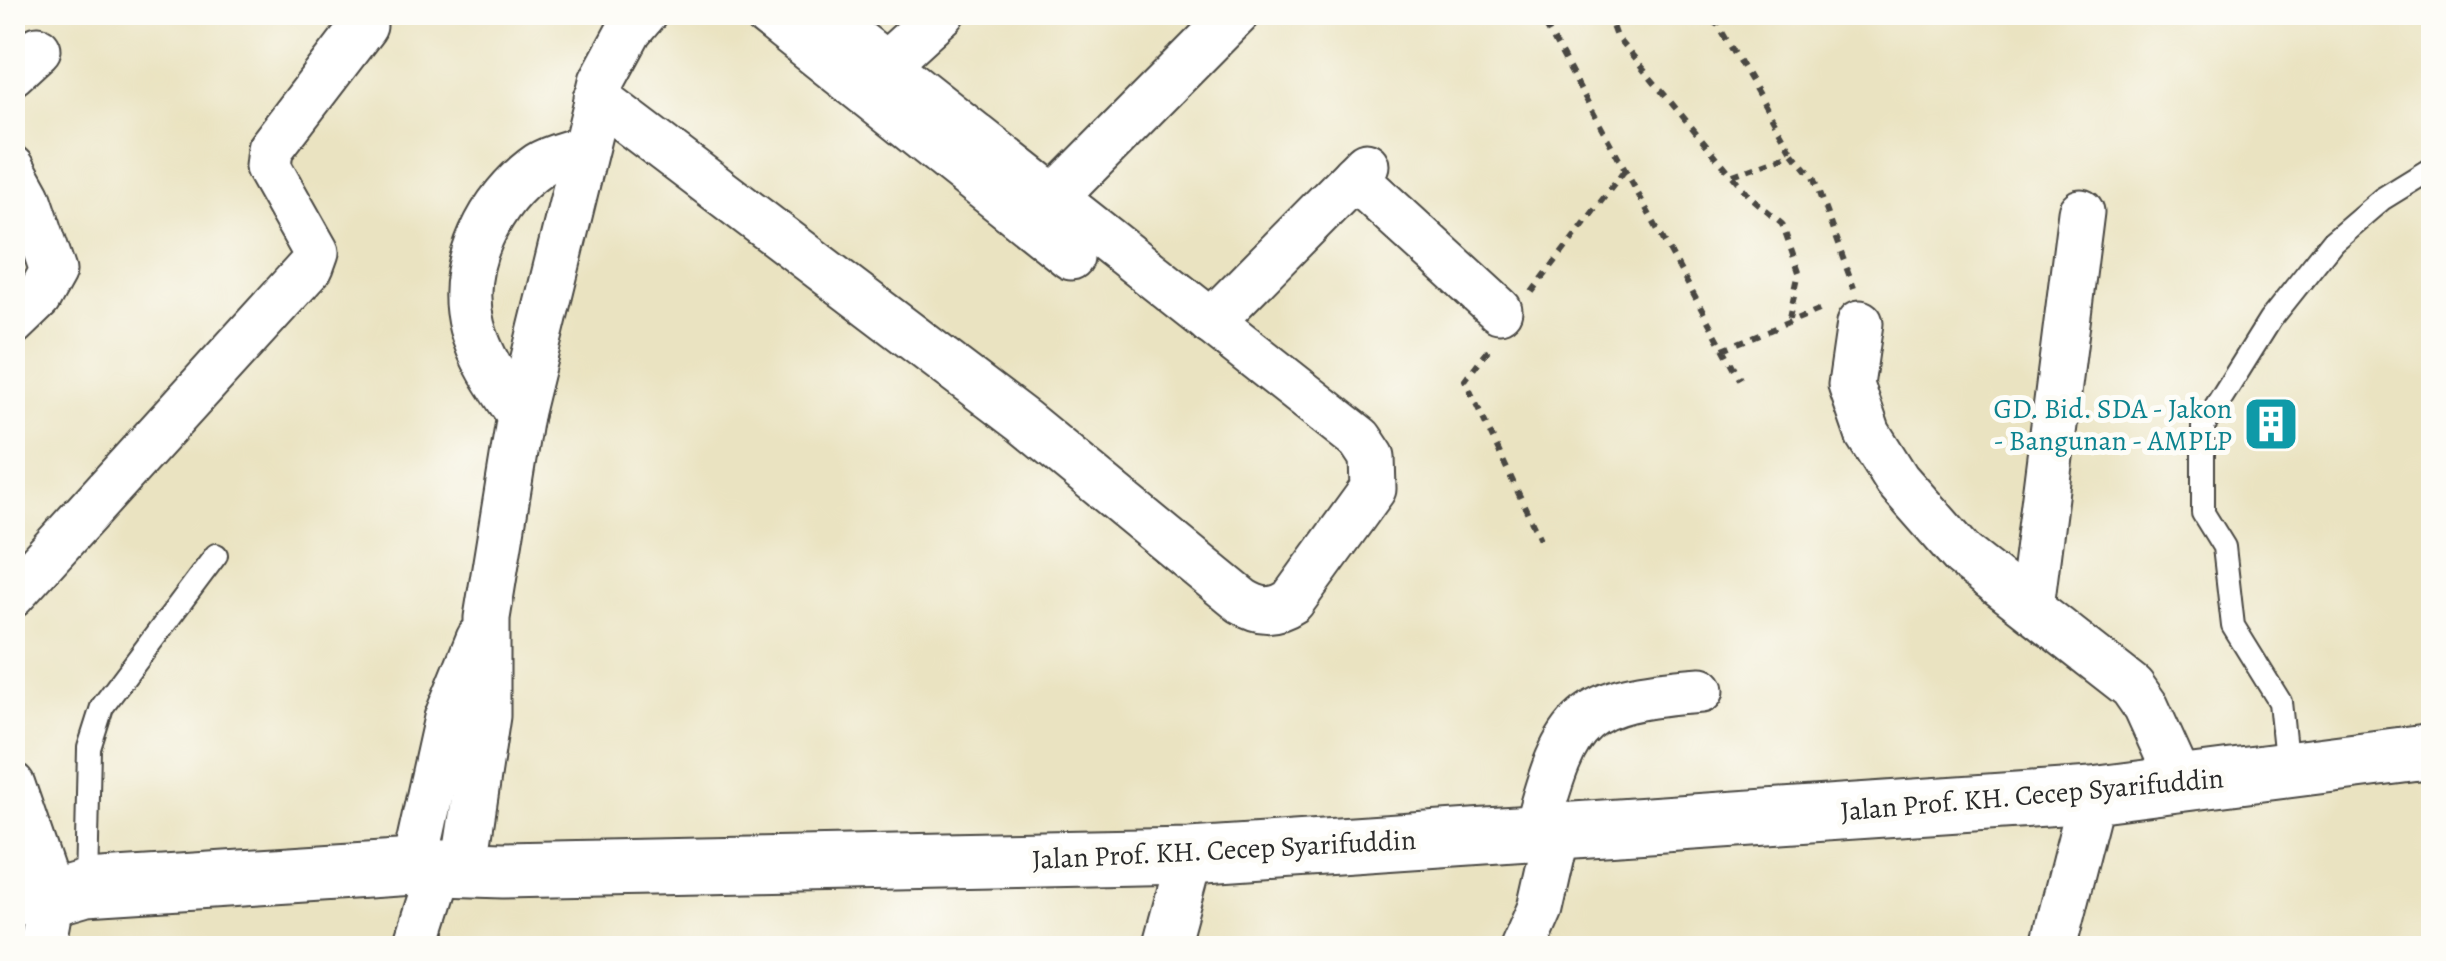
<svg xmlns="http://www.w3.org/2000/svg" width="2446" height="961" font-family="Alegreya,serif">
	<rect width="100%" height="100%" fill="#fdfcf7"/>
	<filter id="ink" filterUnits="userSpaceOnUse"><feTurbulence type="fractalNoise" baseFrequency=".01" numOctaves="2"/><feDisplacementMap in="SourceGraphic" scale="20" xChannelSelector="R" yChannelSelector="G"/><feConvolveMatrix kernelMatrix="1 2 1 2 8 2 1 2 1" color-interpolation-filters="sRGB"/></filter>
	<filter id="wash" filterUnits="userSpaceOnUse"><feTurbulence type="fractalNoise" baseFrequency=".0048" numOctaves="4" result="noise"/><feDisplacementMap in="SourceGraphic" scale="40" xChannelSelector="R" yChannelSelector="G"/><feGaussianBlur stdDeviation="2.25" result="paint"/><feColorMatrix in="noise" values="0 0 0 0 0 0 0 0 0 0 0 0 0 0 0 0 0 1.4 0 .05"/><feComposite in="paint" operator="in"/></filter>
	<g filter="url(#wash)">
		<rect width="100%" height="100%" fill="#eae3c1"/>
	</g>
	<g filter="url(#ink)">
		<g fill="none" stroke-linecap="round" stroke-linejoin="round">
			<!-- lane casing -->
			<g stroke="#484742" stroke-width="26">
				<g id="lane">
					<path d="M2287,769L2280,702L2233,626L2224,547L2203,513V427L2270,320L2333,241L2382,199L2434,167"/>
					<path d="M86,888L89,748L102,707L216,555"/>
				</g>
			</g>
			<!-- street casing -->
			<g stroke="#484742" stroke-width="49">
				<g id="street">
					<path d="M764,12L1071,257"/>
					<path d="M884,66L943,12"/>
					<path d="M12,73L38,49"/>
					<path d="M597,98L1023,421L1242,601C1260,612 1274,613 1292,601L1373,489L1372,457L1360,439L819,12"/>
					<path d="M12,168L28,197L53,271L38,298L12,323"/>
					<path d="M1354,177L1499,310"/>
					<path d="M1053,199L1238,12"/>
					<path d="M1211,322L1366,165"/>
					<path d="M1860,323L1851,385L1868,434L1897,480L1963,555L2132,687L2146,707L2180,782"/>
					<path d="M520,415C501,387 481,360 472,327C456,267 490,199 539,165C551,157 568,154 582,149"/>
					<path d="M12,595L311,266L316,252L268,167L270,149L364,26"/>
					<path d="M2031,607L2081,212"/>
					<path d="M12,785L51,898L42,948"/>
					<path d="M1536,830C1567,714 1580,699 1701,690"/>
					<path d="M414,867L447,718L479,639"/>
					<path d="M464,869L487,716V618L520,415L602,81L629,31L645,12"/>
					<path d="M416,948L441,869"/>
					<path d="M1165,948L1190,856"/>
					<path d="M1523,948L1540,909L1558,829"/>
					<path d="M2053,948L2092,795"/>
				</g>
			</g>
			<!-- secondary casing -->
			<g stroke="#484742" stroke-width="59">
				<path id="secondary" d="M12,896L51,898L86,888L414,867L503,870L1190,856L2092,795L2434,751"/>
			</g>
			<!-- path -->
			<g stroke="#484742" stroke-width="6" stroke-dasharray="8 8" stroke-linecap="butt">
				<path d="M1538,12L1740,379"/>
				<path d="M1607,12L1616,37L1752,199L1782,224L1799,272L1788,323"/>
				<path d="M1699,12L1718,25L1793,153"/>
				<path d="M1733,175L1793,153L1813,177L1854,288"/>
				<path d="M1532,292L1625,170"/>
				<path d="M1723,349L1824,308"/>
				<path d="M1488,350L1465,380L1540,539"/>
			</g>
			<!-- lane -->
			<use href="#lane" stroke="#fff" stroke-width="22"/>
			<!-- street -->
			<use href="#street" stroke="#fff" stroke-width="45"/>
			<!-- secondary -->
			<use href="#secondary" stroke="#fff" stroke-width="55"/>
		</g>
	</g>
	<!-- icons -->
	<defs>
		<g id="building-square" transform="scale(2.875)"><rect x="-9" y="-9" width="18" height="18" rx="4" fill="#0f9aa8" stroke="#fdfcf7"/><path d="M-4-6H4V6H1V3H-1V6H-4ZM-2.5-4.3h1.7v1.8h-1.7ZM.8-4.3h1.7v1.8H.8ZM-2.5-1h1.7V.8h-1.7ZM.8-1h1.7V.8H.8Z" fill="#fff"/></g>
	</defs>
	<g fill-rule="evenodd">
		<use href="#building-square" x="2271" y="424"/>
	</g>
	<g text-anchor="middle" stroke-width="10" stroke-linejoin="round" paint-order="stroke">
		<!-- culture labels -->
		<g font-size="28" fill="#0d838f" stroke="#fdfcf7" text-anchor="end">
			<text x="2232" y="418">GD. Bid. SDA - Jakon<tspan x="2232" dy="32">- Bangunan - AMPLP</tspan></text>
		</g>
		<!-- street labels -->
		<g font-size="28" fill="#2b2b2b" stroke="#fdfcf7">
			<text transform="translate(2032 794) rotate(-5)" y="10">Jalan Prof. KH. Cecep Syarifuddin</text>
			<text transform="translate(1224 849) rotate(-3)" y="10">Jalan Prof. KH. Cecep Syarifuddin</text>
		</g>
	</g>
	<!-- margin -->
	<rect width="2446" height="961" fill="none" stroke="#fdfcf7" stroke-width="50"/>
</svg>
